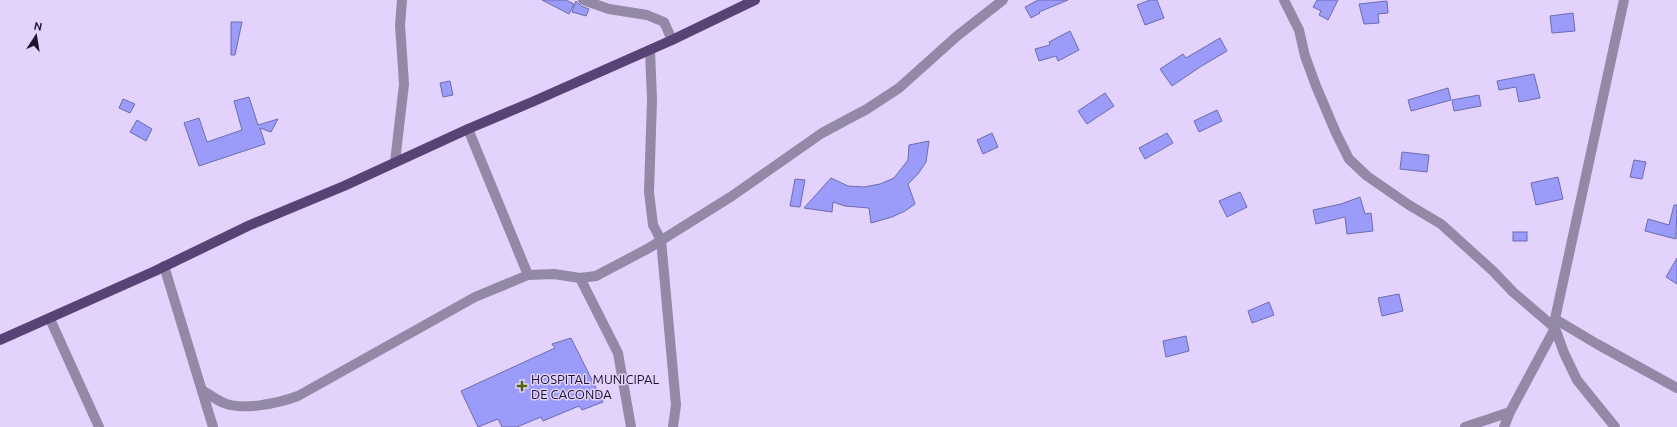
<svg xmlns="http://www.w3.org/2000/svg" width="1677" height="427" font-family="Ubuntu,sans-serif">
	<rect width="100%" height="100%" fill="#e2d2fc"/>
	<!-- building -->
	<g fill="#9b9bf9" stroke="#6d6daf">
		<path d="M542,0H566L574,4L569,14Z"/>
		<path d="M1038,0H1068L1039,12L1040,13L1031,18L1025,7Z"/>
		<path d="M1150,0H1157L1164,18L1145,25L1137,5Z"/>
		<path d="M1317,0H1338L1328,20L1319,15L1321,11L1313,7Z"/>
		<path d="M576,1L581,6L589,9L586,16L572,12Z"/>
		<path d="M1387,1L1388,13L1378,14L1379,23L1364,24L1359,4Z"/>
		<path d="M1573,13L1575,31L1552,33L1550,16Z"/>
		<path d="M231,22H242L235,55H231Z"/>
		<path d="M1070,31L1079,50L1058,61L1056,56L1039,61L1035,49L1050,45L1049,42Z"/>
		<path d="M1220,38L1227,51L1200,67L1172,86L1160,69L1183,54L1186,58Z"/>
		<path d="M1534,74L1540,98L1519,102L1516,87L1499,90L1497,81Z"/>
		<path d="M450,81L453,95L443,97L440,83Z"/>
		<path d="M1448,88L1451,100L1411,111L1408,100Z"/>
		<path d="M1105,93L1114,106L1087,124L1078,111Z"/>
		<path d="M1479,95L1481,106L1454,111L1452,100Z"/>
		<path d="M249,97L258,125L278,119L271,132L260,128L265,144L199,166L184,123L199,118L207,142L242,130L234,101Z"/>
		<path d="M123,99L135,104L130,113L119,108Z"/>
		<path d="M1217,110L1222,121L1199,132L1194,121Z"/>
		<path d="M137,120L152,129L146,141L130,132Z"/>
		<path d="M992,133L998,147L983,154L977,140Z"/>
		<path d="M1167,133L1173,143L1145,159L1139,148Z"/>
		<path d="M929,141L926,162L918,174L908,184L915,204L905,211L892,217L871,223L869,208L845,206L833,202L832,212L804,208L831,178L848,186L864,187L880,184L894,178L908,160L909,145Z"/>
		<path d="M1402,152L1429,155L1427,172L1400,169Z"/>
		<path d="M1634,160L1646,162L1642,179L1630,177Z"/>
		<path d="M1558,177L1563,199L1536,205L1531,183Z"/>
		<path d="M795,179L805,180L800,207L790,206Z"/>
		<path d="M1240,192L1247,207L1227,217L1219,201Z"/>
		<path d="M1360,197L1365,214L1371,213L1373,231L1347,234L1345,217L1316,224L1313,210L1341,204Z"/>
		<path d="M1674,205H1677L1676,239L1645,231L1648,219L1669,225Z"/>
		<rect x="1513" y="232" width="14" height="9"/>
		<path d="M1677,258V284L1666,277Z"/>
		<path d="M1399,294L1403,311L1382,316L1378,298Z"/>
		<path d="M1269,302L1274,315L1252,323L1248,311Z"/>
		<path d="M1186,336L1189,351L1166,357L1163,341Z"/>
		<path d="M571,338L603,402L582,410L579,406L543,421L541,417L517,427H502L498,419L478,427L461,391L555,348L552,344Z"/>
	</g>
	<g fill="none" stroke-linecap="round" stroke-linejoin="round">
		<!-- minor -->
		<g stroke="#9388a5" stroke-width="10">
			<path d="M583,0L609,9L647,15L664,22L672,40"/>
			<path d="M1284,0L1299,30L1305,56L1316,86L1336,133L1349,159L1367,176L1409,205L1441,224L1493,271L1513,292L1555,328L1564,353L1577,380L1615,427"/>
			<path d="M650,50L652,100L649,192L653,225L661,240L676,405L673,427"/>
			<path d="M468,129L528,275"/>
			<path d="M395,162L404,84L400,25L402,0"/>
			<path d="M164,266L213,427"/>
			<path d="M580,278L618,353L631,427"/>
			<path d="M50,319L99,427"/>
			<path d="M1555,319L1597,344L1677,388"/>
			<path d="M202,390C209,394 216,400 224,403C243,411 279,403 298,396L475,297L528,275L554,274L580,278L596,276L649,248L732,196L822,133L867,109L899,88L957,36L1003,0"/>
			<path d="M1465,427L1510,412"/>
			<path d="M1504,427L1510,412L1555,328V319L1624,0"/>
		</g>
		<!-- primary -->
		<path stroke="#594376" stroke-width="10" d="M0,340L155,271L250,225L344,186L468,129L532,102L672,40L755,0"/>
	</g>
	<!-- markers -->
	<path fill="#50640e" stroke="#e2d2fc" stroke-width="1.5" d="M520 380h4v4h4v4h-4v4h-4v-4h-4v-4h4z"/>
	<g text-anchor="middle" stroke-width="3" stroke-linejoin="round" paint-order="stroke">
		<!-- poi labels -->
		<g font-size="13" fill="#1e132d" stroke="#e2d2fc" text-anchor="start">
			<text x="531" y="384">HOSPITAL MUNICIPAL<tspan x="531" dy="15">DE CACONDA</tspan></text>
		</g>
	</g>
	<!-- north arrow -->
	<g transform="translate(36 36) rotate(12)" stroke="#e2d2fc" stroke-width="3" paint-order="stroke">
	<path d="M0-3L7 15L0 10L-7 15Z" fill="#1e132d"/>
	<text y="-6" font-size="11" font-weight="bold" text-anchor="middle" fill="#1e132d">N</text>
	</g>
</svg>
